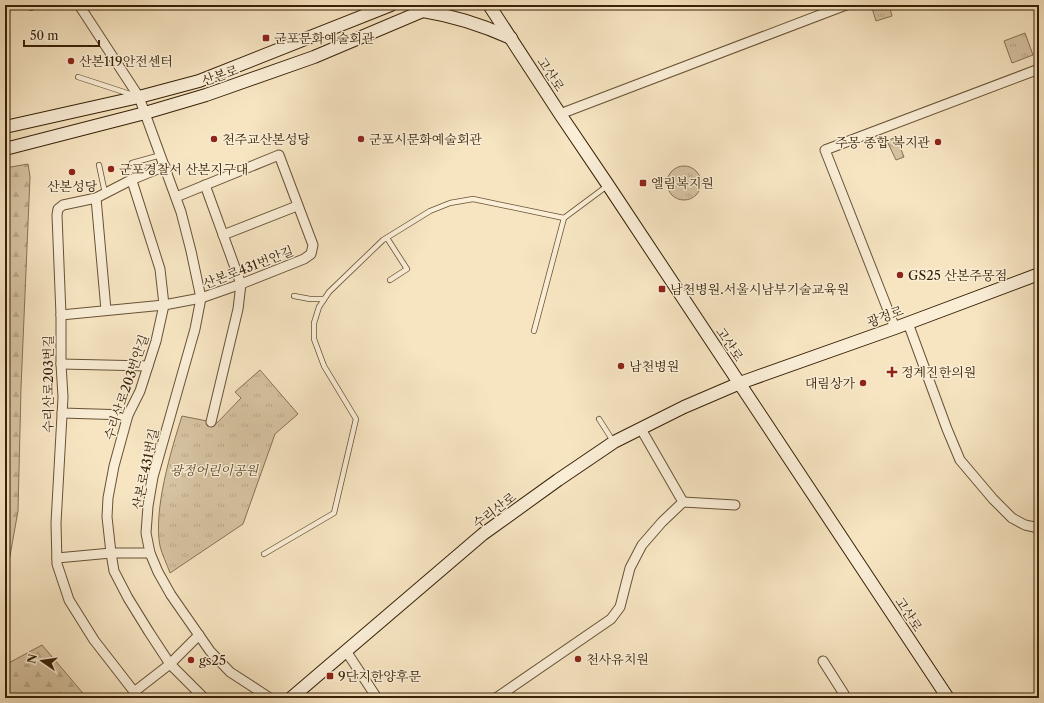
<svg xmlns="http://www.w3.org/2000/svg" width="1044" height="703" font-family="'Libre Caslon Text','Noto Serif KR',serif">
	<defs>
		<pattern id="grass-tufts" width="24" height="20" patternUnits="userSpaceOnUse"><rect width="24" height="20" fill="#d7c4a2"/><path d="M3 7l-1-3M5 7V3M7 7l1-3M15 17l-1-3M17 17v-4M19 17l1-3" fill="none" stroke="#b9a88a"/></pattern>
		<pattern id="forest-firs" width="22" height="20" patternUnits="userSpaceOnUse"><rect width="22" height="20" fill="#d7c4a2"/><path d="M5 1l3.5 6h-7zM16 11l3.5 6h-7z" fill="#b9a88a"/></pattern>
	</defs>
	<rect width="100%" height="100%" fill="#f7e5c2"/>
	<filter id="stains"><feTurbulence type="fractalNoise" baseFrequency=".005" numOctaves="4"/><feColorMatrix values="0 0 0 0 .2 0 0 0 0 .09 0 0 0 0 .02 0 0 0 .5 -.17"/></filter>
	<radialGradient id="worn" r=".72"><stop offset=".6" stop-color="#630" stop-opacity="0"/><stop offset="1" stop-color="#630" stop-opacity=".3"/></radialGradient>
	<!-- grass -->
	<g fill="url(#grass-tufts)" stroke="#887254">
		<path d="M880,5H889L892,16L876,21L872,8Z"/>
		<path d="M1025,33L1033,55L1012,63L1004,41Z"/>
		<path d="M896,137L904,157L896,160L887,141Z"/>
		<circle cx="684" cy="183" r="17"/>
		<path d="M260,370L298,414L275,434L243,524L170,573C167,564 162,555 160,546C153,511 171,450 182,416L217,423L241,398L235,392Z"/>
	</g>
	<!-- forest -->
	<g fill="url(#forest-firs)" stroke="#887254">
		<path d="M28,164L30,177L21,388L18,511L5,584V168Z"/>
		<path d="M42,645L87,698H5V665Z"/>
	</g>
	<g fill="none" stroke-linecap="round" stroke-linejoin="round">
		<!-- lane casing -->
		<g stroke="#685235" stroke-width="6">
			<g id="lane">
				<path d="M31,8V5"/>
				<path d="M78,77L133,95"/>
				<path d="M132,163L161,155"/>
				<path d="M99,165L105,193"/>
				<path d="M387,238L407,269L390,280"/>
				<path d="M294,296L310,299H324"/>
				<path d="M534,331L564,218"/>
				<path d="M599,419L613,441"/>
				<path d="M264,554L334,513L356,419L324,366L314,339V323L319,307L329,292L383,240L430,211L450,203L473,199L564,218L607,186"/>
			</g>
		</g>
		<!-- street casing -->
		<g stroke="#685235" stroke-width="11">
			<g id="street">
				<path d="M79,5L139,97L181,212L191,251L201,298L195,329L153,477L148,506L146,533L150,553L158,572L171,595L210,651L230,672L270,698"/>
				<path d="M560,114L846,5"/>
				<path d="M131,180L133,184L160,269L164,305L156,341L140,391L128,415L114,466L108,498L107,517L111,553L114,571L128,598L149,632L170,664L204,698"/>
				<path d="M205,185L241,284L238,309L211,422"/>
				<path d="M96,198L106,310"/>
				<path d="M223,235L297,206"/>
				<path d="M61,315L164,305L201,298L241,284L304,259L311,254L313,245L279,155L176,197"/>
				<path d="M908,323L947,429L960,460L993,499L1012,518L1025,525L1039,528"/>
				<path d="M895,328L825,150L1039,69"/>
				<path d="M61,364L148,366"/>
				<path d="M62,413L128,415"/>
				<path d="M683,502L735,505"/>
				<path d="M57,558L111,553H150"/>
				<path d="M346,651L377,698"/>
				<path d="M823,661L844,694L843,698"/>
				<path d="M134,692L170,664L199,635"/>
				<path d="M139,698L94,640L69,600L57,564L56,523L63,397L61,364V315L57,215L58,209L63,205L96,198L131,180L165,166"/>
				<path d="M496,698L611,619L620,607L630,568L642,545L662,522L683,502L641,429"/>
			</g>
		</g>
		<!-- secondary casing -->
		<g stroke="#382106" stroke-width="14">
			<g id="secondary">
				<path d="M489,5L560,114L608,185L948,698"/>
				<path d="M423,11C454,16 482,25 511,38"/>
				<path d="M5,127L139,97L199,81L391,5"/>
				<path d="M5,149L145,113L206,95L314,57L437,5"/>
				<path d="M291,698L483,534L558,480L614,442L684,407L740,383L895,328L1039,274"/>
			</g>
		</g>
		<!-- lane -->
		<use href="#lane" stroke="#faeed7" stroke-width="4.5"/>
		<!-- street -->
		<use href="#street" stroke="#faeed7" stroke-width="9"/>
		<!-- secondary -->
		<use href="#secondary" stroke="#faeed7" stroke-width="12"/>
	</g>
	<!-- markers -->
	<g fill="#8f2418" stroke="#faeed7" stroke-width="1.5">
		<rect x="262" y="34" width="8" height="8" rx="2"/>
		<circle cx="71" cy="61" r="4"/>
		<circle cx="214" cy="139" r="4"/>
		<circle cx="361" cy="139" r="4"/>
		<circle cx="938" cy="142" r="4"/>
		<circle cx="111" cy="169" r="4"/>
		<circle cx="72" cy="172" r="4"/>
		<rect x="639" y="179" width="8" height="8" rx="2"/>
		<circle cx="900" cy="275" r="4"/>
		<rect x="658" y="285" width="8" height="8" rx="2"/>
		<circle cx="621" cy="366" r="4"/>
		<path d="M890 366h4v4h4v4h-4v4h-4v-4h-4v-4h4z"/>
		<circle cx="863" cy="383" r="4"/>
		<circle cx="578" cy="659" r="4"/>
		<circle cx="191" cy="660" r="4"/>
		<rect x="326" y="672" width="8" height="8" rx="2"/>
	</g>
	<g text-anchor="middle" stroke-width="3" stroke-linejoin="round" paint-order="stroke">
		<!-- poi labels -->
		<g font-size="13" fill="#382106" stroke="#faeed7" text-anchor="start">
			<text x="274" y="43">군포문화예술회관</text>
			<text x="79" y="66">산본119안전센터</text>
			<text x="222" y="144">천주교산본성당</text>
			<text x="369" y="144">군포시문화예술회관</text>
			<text x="930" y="147" text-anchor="end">주몽 종합 복지관</text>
			<text x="119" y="174">군포경찰서 산본지구대</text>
			<text x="651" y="188">엘림복지원</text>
			<text x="72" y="191" text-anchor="middle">산본성당</text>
			<text x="908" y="280">GS25 산본주몽점</text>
			<text x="670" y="294">남천병원.서울시남부기술교육원</text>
			<text x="629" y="371">남천병원</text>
			<text x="901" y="377">정계진한의원</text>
			<text x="855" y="388" text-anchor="end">대림상가</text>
			<text x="586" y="664">천사유치원</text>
			<text x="199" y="665">gs25</text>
			<text x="338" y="681">9단지한양후문</text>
		</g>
		<!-- street labels -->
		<g font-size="13" fill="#382106" stroke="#faeed7">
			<text transform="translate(551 74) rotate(57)" y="5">고산로</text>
			<text transform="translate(220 75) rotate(-19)" y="5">산본로</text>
			<text transform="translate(248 267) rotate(-21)" y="5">산본로431번안길</text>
			<text transform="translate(885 316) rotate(-20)" y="5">광정로</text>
			<text transform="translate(730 344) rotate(56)" y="5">고산로</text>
			<text transform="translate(48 384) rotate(-90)" y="5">수리산로203번길</text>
			<text transform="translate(126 387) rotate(-71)" y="5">수리산로203번안길</text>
			<text transform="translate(145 469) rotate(-78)" y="5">산본로431번길</text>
			<text transform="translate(494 510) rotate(-37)" y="5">수리산로</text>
			<text transform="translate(909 614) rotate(57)" y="5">고산로</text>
		</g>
		<!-- park labels -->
		<g font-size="13" font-style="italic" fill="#604a2d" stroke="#faeed7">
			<text x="214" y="475">광정어린이공원</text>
		</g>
	</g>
	<!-- margin -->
	<rect width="1044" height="703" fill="none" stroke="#f7e5c2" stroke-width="20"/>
	<rect x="6" y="6" width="1032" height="691" fill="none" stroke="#382106" stroke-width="2"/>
	<rect x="10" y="10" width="1024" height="683" fill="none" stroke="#382106"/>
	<!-- north arrow -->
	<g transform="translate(42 661) rotate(283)" stroke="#faeed7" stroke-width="3" paint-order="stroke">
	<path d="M0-3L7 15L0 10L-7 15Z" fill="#382106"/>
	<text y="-6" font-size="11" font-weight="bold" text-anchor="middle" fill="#382106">N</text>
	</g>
	<!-- scale -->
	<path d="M24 40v6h75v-6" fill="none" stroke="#382106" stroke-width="2"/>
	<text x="30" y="40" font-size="12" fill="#382106" stroke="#faeed7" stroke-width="3" paint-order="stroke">50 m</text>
	<rect width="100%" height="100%" filter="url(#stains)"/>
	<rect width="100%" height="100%" fill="url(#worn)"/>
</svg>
